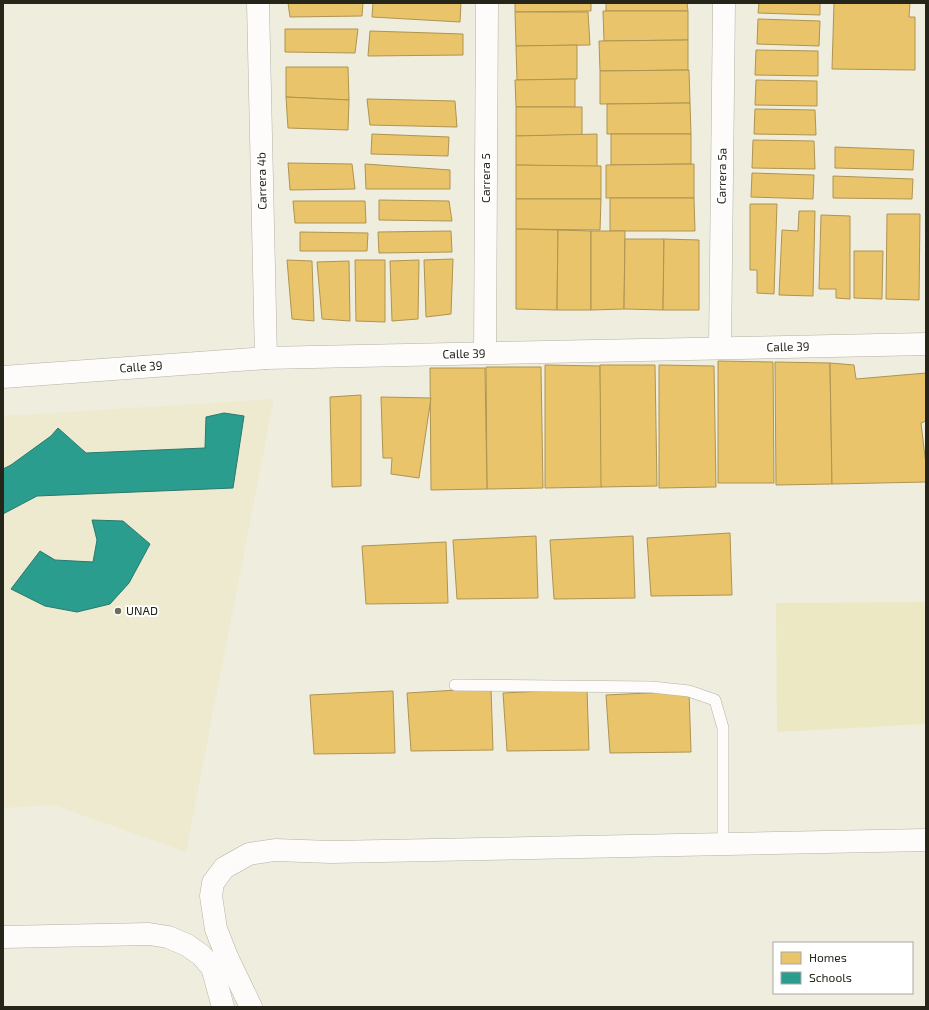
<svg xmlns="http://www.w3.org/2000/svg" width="929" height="1010" font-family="'Exo 2',sans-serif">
	<rect width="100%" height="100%" fill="#efeddd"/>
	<!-- built -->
	<path fill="#eeeacf" d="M274,399L186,852L54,805L3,808V416Z"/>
	<!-- green -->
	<path fill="#ece8c3" d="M926,602V724L777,732L776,603Z"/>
	<!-- homes -->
	<g fill="#e9c46a" stroke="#ae9452">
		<path d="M288,3H363L362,16L290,17Z"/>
		<path d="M373,3H461L460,22L372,17Z"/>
		<path d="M515,3H591V11L515,12Z"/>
		<path d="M606,3H687L688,11H606Z"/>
		<path d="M759,3H820V15L758,13Z"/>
		<path d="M834,3H910L909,17H915V70L832,69Z"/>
		<path d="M603,11H688V40L604,41Z"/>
		<path d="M515,12H588L590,45L516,46Z"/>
		<path d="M758,19L820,21L819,46L757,44Z"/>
		<path d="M285,29H358L355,53L285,52Z"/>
		<path d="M370,31L463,34V55L368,56Z"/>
		<path d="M688,40V70L600,71L599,41Z"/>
		<path d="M577,45V79L517,80L516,46Z"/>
		<path d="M756,50L818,51V76L755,75Z"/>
		<path d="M286,67H348L349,100L286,97Z"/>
		<path d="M689,70L690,103L600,104V71Z"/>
		<path d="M575,79V107H516L515,80Z"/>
		<path d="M756,80L817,81V106L755,105Z"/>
		<path d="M286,97L349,100L348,130L288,128Z"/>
		<path d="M367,99L455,101L457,127L370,125Z"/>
		<path d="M690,103L691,134H607V104Z"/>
		<path d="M516,107H582V135L516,136Z"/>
		<path d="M755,109L815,110L816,135L754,134Z"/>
		<path d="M372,134L449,137L448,156L371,154Z"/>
		<path d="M597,134V167L516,165V136Z"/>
		<path d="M611,134H691V164L611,165Z"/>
		<path d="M753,140L814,141L815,169L752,168Z"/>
		<path d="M835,147L914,150L913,170L835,168Z"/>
		<path d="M288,163L352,164L355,189L290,190Z"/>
		<path d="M365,164L450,170V189H366Z"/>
		<path d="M694,164V198H606V165Z"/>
		<path d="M516,165L601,166V199H516Z"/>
		<path d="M752,173L814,175L813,199L751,197Z"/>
		<path d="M833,176L913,179L912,199L833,198Z"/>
		<path d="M610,198H694L695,231H610Z"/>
		<path d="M516,199H601L600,230L516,229Z"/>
		<path d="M379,200L449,201L452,221L379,220Z"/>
		<path d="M293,201H365L366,223H295Z"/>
		<path d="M750,204H777L774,294L757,293V270H750Z"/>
		<path d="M799,211H815L813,296L779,295L782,230L798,231Z"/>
		<path d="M887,214H920L919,300L886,299Z"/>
		<path d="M821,215L850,216V299L836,298V289H819Z"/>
		<path d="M516,229L558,230L557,310L516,309Z"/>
		<path d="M558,230L591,231V310H557Z"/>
		<path d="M451,231L452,252L379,253L378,232Z"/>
		<path d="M591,231H625L624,309L591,310Z"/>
		<path d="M300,232L368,233L367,251H300Z"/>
		<path d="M625,239H664L663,310L624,309Z"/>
		<path d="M664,239L699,240V310H663Z"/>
		<path d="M854,251H883L882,299L854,298Z"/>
		<path d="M453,259L451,314L426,317L424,260Z"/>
		<path d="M287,260L312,261L314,321L292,319Z"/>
		<path d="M355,260H385V322L356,321Z"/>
		<path d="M419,260L418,319L392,321L390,261Z"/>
		<path d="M349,261L350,321L322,319L317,262Z"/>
		<path d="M718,361L773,362L774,483H718Z"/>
		<path d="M775,362L830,363L832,484L776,485Z"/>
		<path d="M830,363L854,365L856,379L926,373V421L921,423L926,465V482L832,484Z"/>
		<path d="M545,365L600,366L602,487L545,488Z"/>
		<path d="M600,365H655L657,486L601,487Z"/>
		<path d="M659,365L714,366L716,487L659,488Z"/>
		<path d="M486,367H541L543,488L487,489Z"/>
		<path d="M430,368H485L487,489L431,490Z"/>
		<path d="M361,395V486L332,487L330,397Z"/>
		<path d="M381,397L431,398L419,478L391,474L392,458H383Z"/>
		<path d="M730,533L732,595L651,596L647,538Z"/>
		<path d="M536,536L538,598L457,599L453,540Z"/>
		<path d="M633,536L635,598L554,599L550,540Z"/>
		<path d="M446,542L448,603L366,604L362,546Z"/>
		<path d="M491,688L493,750L411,751L407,693Z"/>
		<path d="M587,689L589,750L507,751L503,693Z"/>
		<path d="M393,691L395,753L314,754L310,695Z"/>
		<path d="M689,691L691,752L610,753L606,695Z"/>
	</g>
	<!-- schools -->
	<g fill="#2a9d8f" stroke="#29796c">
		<path d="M224,413L244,416L233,488L37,496L3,514V469L11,465L51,436L58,428L86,453L205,448L206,417Z"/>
		<path d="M92,520L123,521L150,544L129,583L110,604L77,612L45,606L11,589L40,551L55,560L93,562L97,540Z"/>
	</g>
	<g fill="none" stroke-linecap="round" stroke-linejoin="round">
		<!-- lane casing -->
		<g stroke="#b4b2a5" stroke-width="12">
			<path id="lane" d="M455,685L652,687L689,691L715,700L723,728V845"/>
		</g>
		<!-- street casing -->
		<g stroke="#b4b2a5" stroke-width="23">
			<g id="street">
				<path d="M258,3L266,358"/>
				<path d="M720,348L724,3"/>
				<path d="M485,353L487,3"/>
				<path d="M3,377L266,358L926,344"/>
				<path d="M3,937L149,934L168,937L187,945L201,955L212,967L223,1007"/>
				<path d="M251,1007L227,957L216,929L211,896L213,883L224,868L249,854L275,850L331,852L926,840"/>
			</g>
		</g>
		<!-- lane -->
		<use href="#lane" stroke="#fdfcfa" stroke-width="11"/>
		<!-- street -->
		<use href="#street" stroke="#fdfcfa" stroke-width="22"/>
	</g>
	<!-- markers -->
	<circle fill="#6c6b5e" stroke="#fff" stroke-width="1.5" cx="118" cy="611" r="4"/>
	<g text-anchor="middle" stroke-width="4" stroke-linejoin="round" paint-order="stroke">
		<!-- street labels -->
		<g font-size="12" fill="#26251a" stroke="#fff">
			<text transform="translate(722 176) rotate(-89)" y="4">Carrera 5a</text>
			<text transform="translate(486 178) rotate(-90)" y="4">Carrera 5</text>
			<text transform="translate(262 181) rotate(-91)" y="4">Carrera 4b</text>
			<text transform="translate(788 347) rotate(-1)" y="4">Calle 39</text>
			<text transform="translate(464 354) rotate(-1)" y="4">Calle 39</text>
			<text transform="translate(141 367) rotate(-4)" y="4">Calle 39</text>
		</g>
		<!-- poi labels -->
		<g font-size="12" fill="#26251a" stroke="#fff" text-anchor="start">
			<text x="126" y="615">UNAD</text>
		</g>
	</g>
	<!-- border -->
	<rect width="929" height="1010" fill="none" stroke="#26251a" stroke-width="8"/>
	<!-- legend -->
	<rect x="773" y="942" width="140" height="52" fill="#ffffff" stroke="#a8a8a3"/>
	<rect x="781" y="952" width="20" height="12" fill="#e9c46a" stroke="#a8a8a3"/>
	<text x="809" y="962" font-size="12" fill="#26251a">Homes</text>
	<rect x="781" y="972" width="20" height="12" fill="#2a9d8f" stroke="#a8a8a3"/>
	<text x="809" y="982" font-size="12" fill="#26251a">Schools</text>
</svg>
